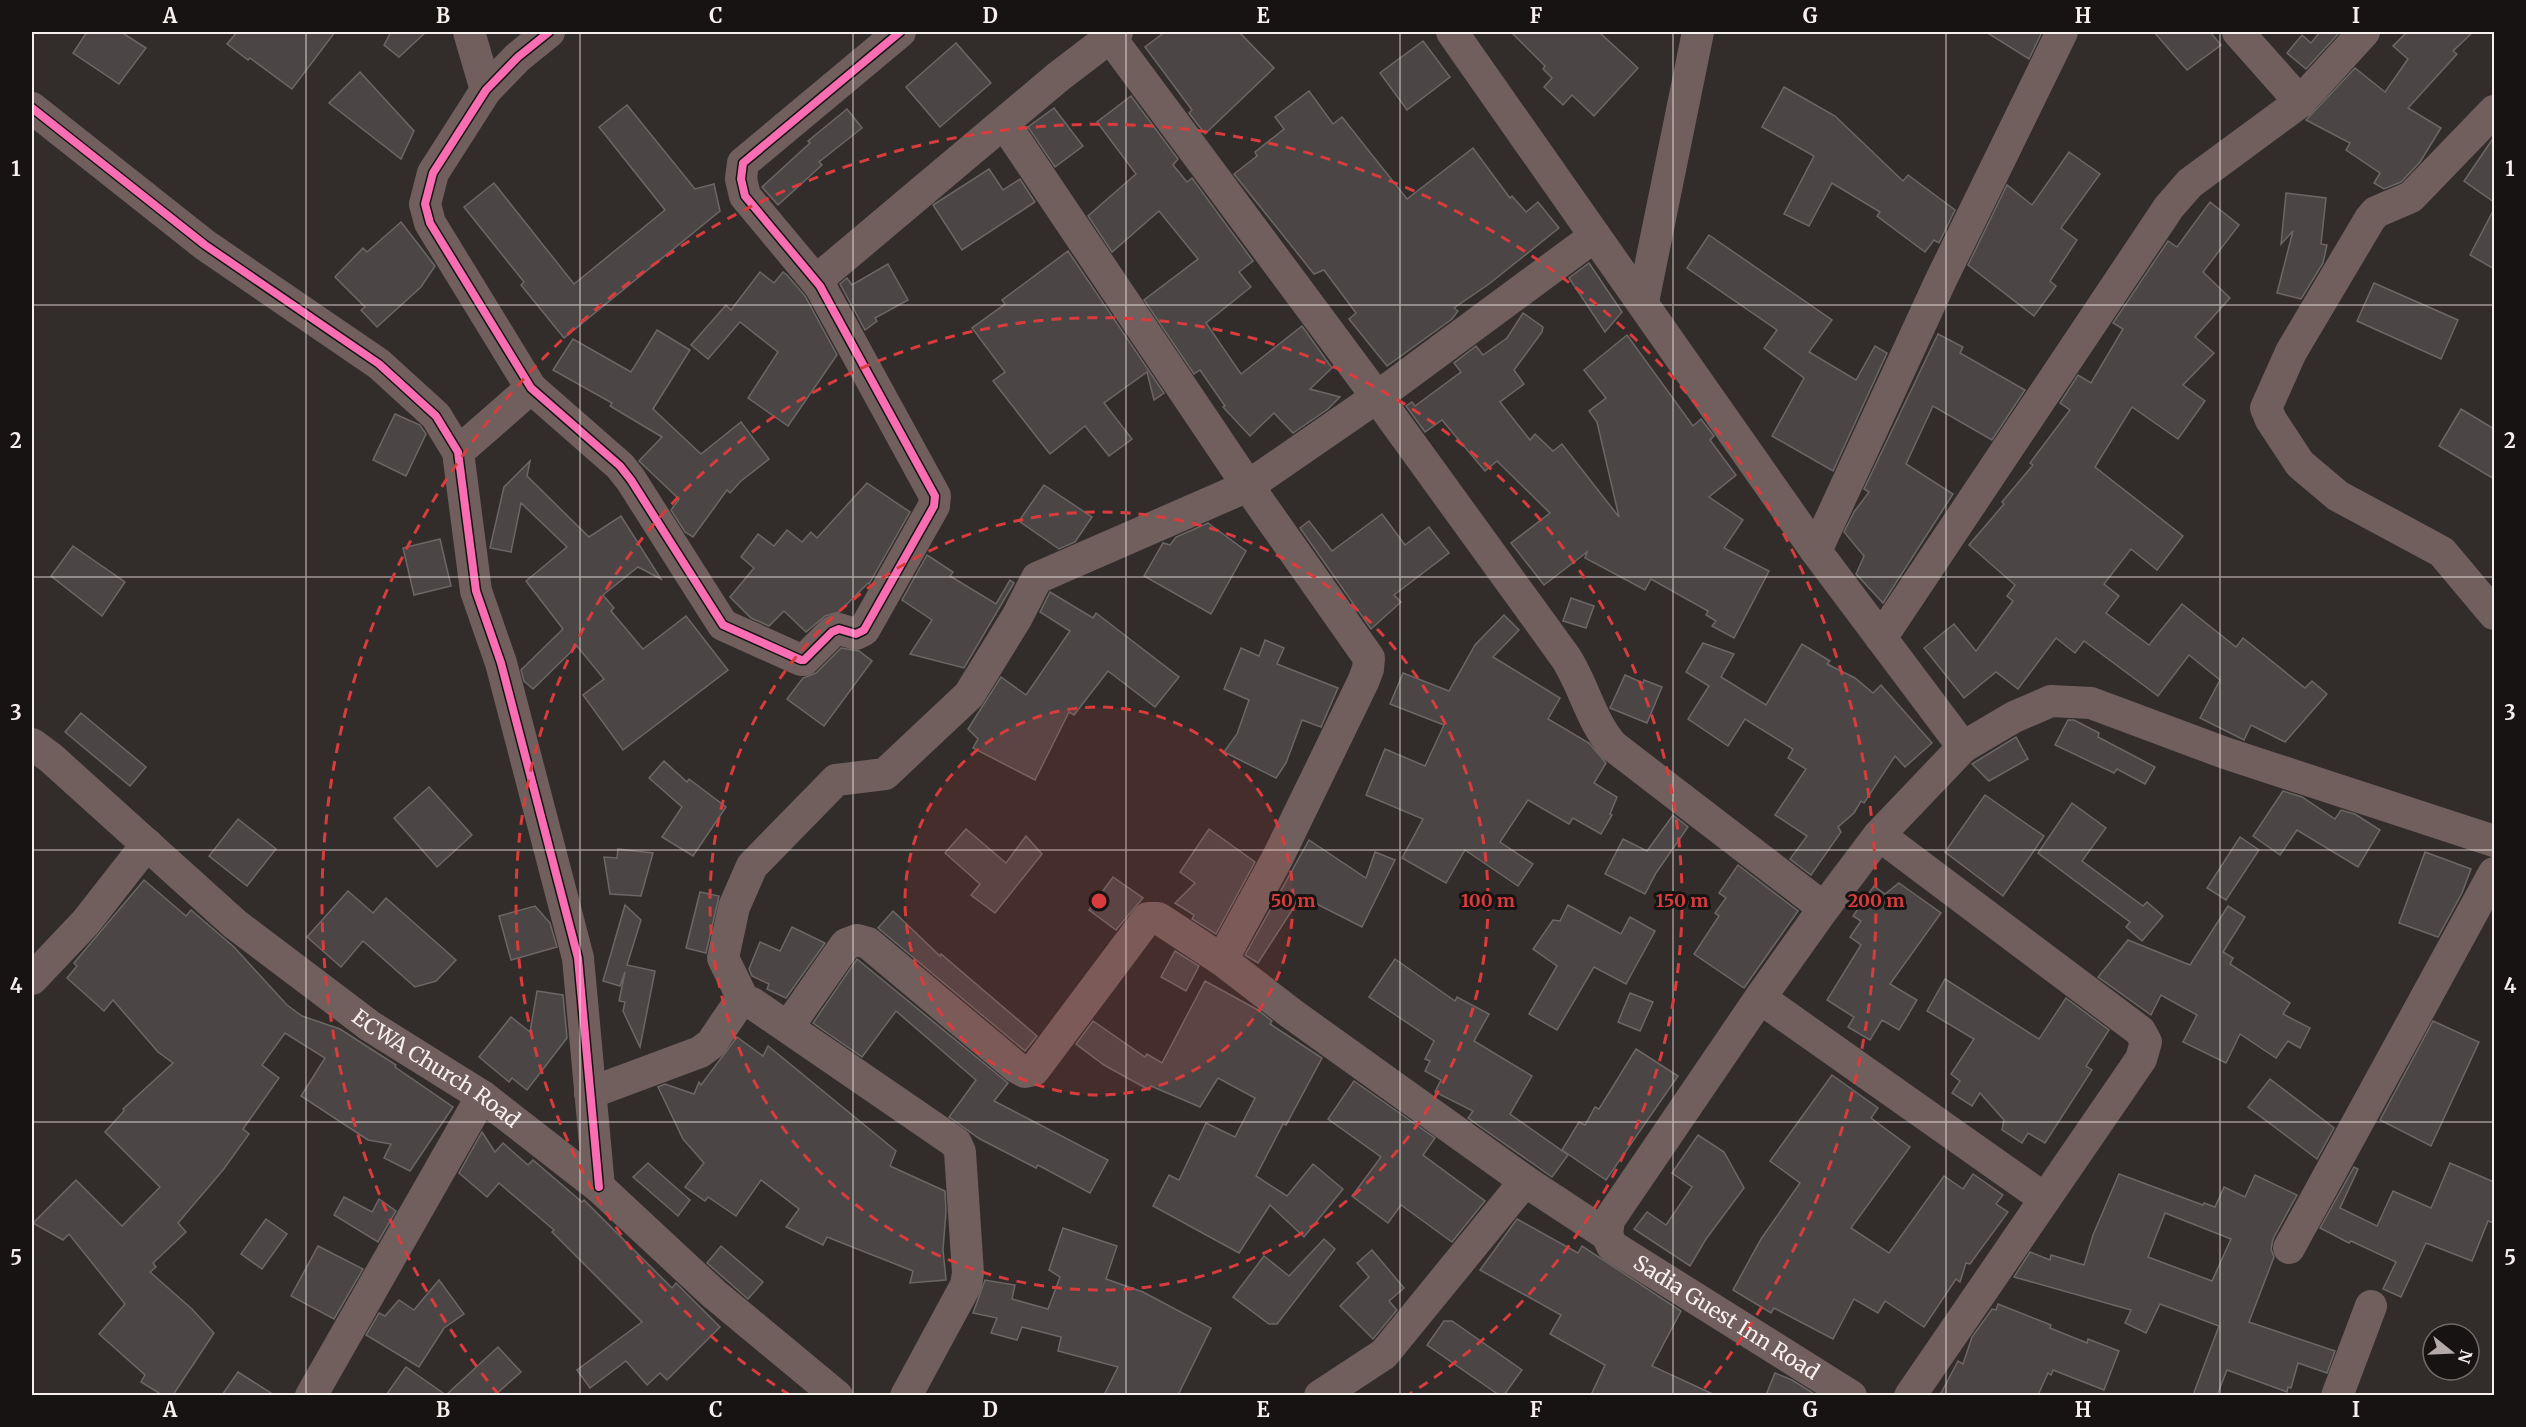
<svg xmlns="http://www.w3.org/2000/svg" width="2526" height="1427" font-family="Merriweather,serif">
	<rect width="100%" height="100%" fill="#322c2b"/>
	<!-- building -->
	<g fill="#4b4645" stroke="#6c6766" stroke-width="1.5" fill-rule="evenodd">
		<path d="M87,32H121L146,48L119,84L73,53Z"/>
		<path d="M237,32H335L292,89L250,58L248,60L227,44Z"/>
		<path d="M391,32H426L399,57L384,45Z"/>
		<path d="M1165,32H1239L1274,68L1205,134L1189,113L1192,110L1145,47Z"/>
		<path d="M1511,32H1599L1638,68L1594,116L1572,95L1563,105L1544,87L1552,78L1543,69L1545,66Z"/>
		<path d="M1986,32H2042L2029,59Z"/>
		<path d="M2154,32H2210L2221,45L2187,70Z"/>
		<path d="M2320,32H2340L2306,69L2287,53L2302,35L2311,43Z"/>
		<path d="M2407,32H2473L2453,51L2457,54L2408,108L2441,128L2420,162L2401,182L2384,189L2374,183L2380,173L2346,150L2350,143L2306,120L2355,68L2385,92L2408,59L2393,46Z"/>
		<path d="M1423,41L1450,77L1407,110L1380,73Z"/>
		<path d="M956,43L991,83L940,127L906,87Z"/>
		<path d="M360,72L414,131L401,159L329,103Z"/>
		<path d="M1784,87L1835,116L1903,181L1908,175L1955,210L1939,243L1934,240L1925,252L1877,216L1880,212L1832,183L1809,226L1784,214L1814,156L1762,127Z"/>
		<path d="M1309,91L1333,124L1342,117L1407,199L1473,148L1510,198L1512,196L1526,212L1538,202L1559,228L1489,284L1454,308L1458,311L1452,319L1387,366L1349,319L1356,313L1324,270L1314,274L1234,174L1257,156L1255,152L1284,129L1275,117Z"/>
		<path d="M1131,96L1178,159L1173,165L1187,182L1192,178L1253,261L1239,272L1251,287L1206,323L1241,374L1302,326L1332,368L1310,389L1340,397L1328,409L1293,433L1274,413L1250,436L1223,407L1225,406L1200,370L1194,374L1144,300L1198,259L1159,211L1112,252L1088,216L1136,174L1097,122Z"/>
		<path d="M627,105L695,189L714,184L720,211L564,338L521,285L524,282L464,207L494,183L574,284L665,210L599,127Z"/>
		<path d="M1054,108L1083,146L1055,167L1028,127Z"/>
		<path d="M847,109L862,128L819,162L822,165L778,205L762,187L810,143L808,141Z"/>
		<path d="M2494,137V202L2464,181Z"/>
		<path d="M2069,152L2100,174L2061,228L2077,240L2050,281L2056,286L2034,316L1968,265L2007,185L2032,205Z"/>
		<path d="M989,169L1003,190L1020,179L1035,202L962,250L933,205Z"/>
		<path d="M2286,193L2326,198L2321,244L2327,245L2323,263L2301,299L2277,293L2293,231L2281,244Z"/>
		<path d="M2210,202L2239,225L2203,272L2230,298L2195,337L2214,353L2183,385L2205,401L2178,439L2132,407L2095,467L2183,536L2157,570L2131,549L2104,584L2119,596L2106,613L2149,645L2182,604L2236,647L2243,638L2305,688L2312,681L2327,694L2285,742L2251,725L2244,740L2200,718L2220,680L2189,655L2158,696L2084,641L2075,653L2056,638L2018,689L1996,672L1964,698L1924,648L1954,624L1976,651L2013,601L2007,596L2015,585L1969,545L2004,504L2002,502L2033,465L2030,463L2070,410L2060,403L2078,375L2091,383L2123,329L2113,323L2168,241L2177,247Z"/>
		<path d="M2494,209V269L2470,255Z"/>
		<path d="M401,222L435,266L421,287L377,327L361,310L365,307L335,277L363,248L367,252Z"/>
		<path d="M1709,235L1832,320L1809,352L1856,380L1875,346L1887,353L1833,471L1772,436L1804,378L1764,348L1777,330L1687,268Z"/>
		<path d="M1068,251L1164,393L1154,400L1147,372L1104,403L1132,439L1109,456L1085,426L1050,454L993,381L1005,372L972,328L1005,304L1002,300Z"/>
		<path d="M1589,263L1622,312L1605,332L1569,278Z"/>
		<path d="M888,264L908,300L875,318L877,321L865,330L840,284L847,278L852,285Z"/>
		<path d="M760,272L774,283L783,272L787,275L805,296L837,355L788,426L748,398L778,352L740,322L708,359L691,345L726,305L731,310Z"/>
		<path d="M2374,283L2458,320L2441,359L2357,321Z"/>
		<path d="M1523,313L1543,327L1542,332L1514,370L1524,384L1500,402L1530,440L1535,434L1553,451L1562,444L1619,517L1597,422L1589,411L1606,398L1584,370L1627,335L1693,426L1701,419L1714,436L1710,440L1736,475L1709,497L1743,520L1724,548L1769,571L1734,638L1712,626L1716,621L1706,615L1708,611L1651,579L1645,590L1585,558L1587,552L1544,585L1511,543L1550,513L1497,461L1485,471L1442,420L1425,432L1406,406L1412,402L1415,406L1461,372L1454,363L1476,346L1483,355L1507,338Z"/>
		<path d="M657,330L690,350L653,409L701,454L741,422L769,459L741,481L730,493L727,490L693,537L685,532L671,510L679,499L639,461L662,437L610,406L612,403L553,370L573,339L631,372Z"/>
		<path d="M1938,334L1963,347L1960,353L2025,390L1992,440L1933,406L1906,464L1953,494L1883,603L1856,574L1864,556L1844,532L1854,512L1869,492L1864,489Z"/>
		<path d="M2461,409L2494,429V479L2439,446Z"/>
		<path d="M395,414L420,425L426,434L406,476L373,460Z"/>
		<path d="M530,461L527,476L589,537L621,516L661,579L638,567L603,595L614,608L611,611L643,649L686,616L728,670L623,750L583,695L604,679L577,646L533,689L524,681L521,670L563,629L526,581L567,547L521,503L511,552L490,548L504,487Z"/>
		<path d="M867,483L910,512L869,584L868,583L839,612L825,616L806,632L784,611L769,626L751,618L730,597L754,568L741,557L758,534L774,546L787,530L802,542L811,532L817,538Z"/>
		<path d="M1044,485L1092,517L1075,542L1059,549L1019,521Z"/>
		<path d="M1382,514L1405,545L1429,527L1449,553L1394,595L1401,602L1371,629L1300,528L1309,521L1332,551Z"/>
		<path d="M1208,523L1246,551L1211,614L1144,576L1163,543L1170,545L1176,537Z"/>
		<path d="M440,539L451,586L414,595L403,548Z"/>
		<path d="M73,546L125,582L102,616L51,576Z"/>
		<path d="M927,555L953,572L950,576L996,604L1010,580L1014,583L964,668L910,654L932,620L902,600Z"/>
		<path d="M1050,592L1093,618L1096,613L1179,677L1155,707L1108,671L1074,715L1069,712L1035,780L973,748L978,739L968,729L1001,677L1026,695L1070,631L1040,612Z"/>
		<path d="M1571,598L1594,606L1586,628L1563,621Z"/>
		<path d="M1504,615L1519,630L1493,657L1560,698L1548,719L1589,743L1606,763L1594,783L1617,797L1610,814L1612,815L1601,834L1573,818L1569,824L1528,800L1500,842L1533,864L1518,886L1465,850L1446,883L1402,858L1423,819L1366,795L1385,749L1425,766L1444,725L1390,704L1403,673L1449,691L1475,645Z"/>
		<path d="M1265,640L1284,648L1277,664L1338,688L1321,727L1302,720L1286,763L1276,778L1224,752L1237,734L1249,700L1224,689L1241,648L1259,656Z"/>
		<path d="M1703,643L1734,654L1721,677L1766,705L1802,644L1830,661L1827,664L1855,678L1873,693L1881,685L1932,743L1905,767L1895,756L1864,803L1861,801L1854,813L1838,827L1841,832L1811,875L1790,859L1807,836L1775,815L1806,769L1788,758L1793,749L1745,719L1728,746L1688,719L1709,686L1686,672Z"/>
		<path d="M841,648L859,651L872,661L824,726L787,699L803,678L816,673Z"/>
		<path d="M1625,675L1643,683L1644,680L1662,687L1647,723L1610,708Z"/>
		<path d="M81,713L146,767L130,786L65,732Z"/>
		<path d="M2068,720H2074L2099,733L2098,737L2155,767L2145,784L2117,769L2114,773L2055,745Z"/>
		<path d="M2016,737L2028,759L1989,781L1972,764Z"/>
		<path d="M664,761L687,782L689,779L726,807L693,856L662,837L682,807L649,778Z"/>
		<path d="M429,787L472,835L437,867L394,818Z"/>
		<path d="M2283,791L2302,797L2335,819L2341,810L2355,814L2380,830L2358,867L2297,830L2280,855L2253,836Z"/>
		<path d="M1985,795L2044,836L2003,896L1945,852Z"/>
		<path d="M2072,803L2106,828L2082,861L2143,906L2147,902L2163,916L2142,941L2126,927L2130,922L2038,853Z"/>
		<path d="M1673,815L1688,827L1656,873L1645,894L1605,874L1623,839L1647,851Z"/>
		<path d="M238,819L276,849L247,886L209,856Z"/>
		<path d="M966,829L1006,863L1026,836L1042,854L995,913L971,895L980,884L945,853Z"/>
		<path d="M1209,829L1255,862L1216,934L1192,919L1194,915L1175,903L1195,883L1180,872Z"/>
		<path d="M2240,837L2259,850L2226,900L2207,888Z"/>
		<path d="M1309,840L1366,878L1375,852L1395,860L1362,927L1301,896L1258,963L1245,955Z"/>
		<path d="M618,849L653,853L641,896L610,894L604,857L617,858Z"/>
		<path d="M2425,852L2471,869L2462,893L2438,937L2399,923Z"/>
		<path d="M1738,865L1798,911L1744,988L1694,954L1719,916L1715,913L1726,898L1719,893Z"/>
		<path d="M1113,877L1143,898L1116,930L1089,910Z"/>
		<path d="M144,880L186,916L191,910L234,947L287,1005L302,1016L340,1029L396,1065L395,1067L453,1107L410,1171L384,1158L391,1144L368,1140L301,1096L325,1058L285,1033L262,1065L279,1078L243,1129L249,1134L223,1170L178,1223L186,1232L153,1263L156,1267L150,1272L192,1309L214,1333L173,1395H162L141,1382L145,1375L99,1334L125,1304L69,1234L63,1240L33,1223L76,1180L122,1226L160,1187L105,1132L124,1111L123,1109L173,1063L158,1052L113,1000L104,1011L67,978L77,966L74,963Z"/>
		<path d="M1899,883L1941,913L1890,984L1917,1000L1899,1030L1882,1020L1870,1040L1848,1027L1854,1017L1827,1000L1861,945L1850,937L1861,921L1853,916L1874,886L1885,894Z"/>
		<path d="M348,891L373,913L386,898L456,960L436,981L415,987L363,941L341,967L307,937Z"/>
		<path d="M700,892L719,896L706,953L686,948Z"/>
		<path d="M625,905L641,920L627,965L655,971L640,1047L623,1011L625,1002L619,1001L625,972L620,986L603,981Z"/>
		<path d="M1568,905L1621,934L1630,917L1655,931L1626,984L1594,967L1557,1030L1529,1014L1557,966L1533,949L1553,920L1560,921Z"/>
		<path d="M535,906L550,923L557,947L511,960L499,916Z"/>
		<path d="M2228,906L2245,917L2223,952L2233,958L2230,964L2290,1003L2283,1014L2310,1028L2300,1048L2288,1041L2276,1058L2240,1034L2226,1063L2183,1042L2197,1015L2161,995L2151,1015L2098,977L2128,940L2190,965Z"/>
		<path d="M893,911L940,956L941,954L1037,1036L1025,1051L878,928Z"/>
		<path d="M792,927L825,943L786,998L767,989L769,984L752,976L749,969L760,942L780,951Z"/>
		<path d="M1175,951L1199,966L1186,991L1161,977Z"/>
		<path d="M857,959L1008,1083L994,1101L1108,1160L1090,1193L1038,1165L1036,1168L980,1139L949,1117L976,1080L896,1011L862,1057L813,1023Z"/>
		<path d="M1395,959L1455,1001L1457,997L1489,1014L1474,1041L1532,1076L1510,1114L1568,1155L1552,1177L1468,1118L1473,1111L1435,1092L1441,1080L1425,1071L1430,1061L1425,1059L1434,1041L1369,997Z"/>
		<path d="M1945,979L2039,1039L2066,998L2109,1030L2086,1066L2092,1070L2045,1143L2028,1133L2022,1143L2002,1130L2004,1120L1980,1093L1972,1106L1952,1093L1960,1081L1951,1074L1974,1039L1927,1011Z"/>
		<path d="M1205,981L1258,1010L1272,1021L1270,1024L1322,1058L1286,1125L1283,1124L1256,1176L1287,1196L1313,1164L1343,1189L1304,1237L1270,1205L1239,1253L1153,1206L1169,1175L1179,1180L1206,1123L1235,1137L1255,1098L1218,1078L1200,1107L1151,1086L1149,1090L1104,1065L1076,1044L1093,1021L1145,1057L1147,1054L1162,1063Z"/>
		<path d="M537,991L563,995L567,1038L527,1090L512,1078L509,1082L479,1057L511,1017L530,1032Z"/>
		<path d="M1630,993L1653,1002L1640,1031L1618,1022Z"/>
		<path d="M2433,1021L2479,1042L2431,1146L2380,1120Z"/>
		<path d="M737,1037L763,1056L768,1046L896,1151L890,1166L945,1191L946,1212L943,1250L946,1280L910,1283L913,1271L827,1237L823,1245L786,1227L799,1209L761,1180L736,1216L708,1197L705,1201L685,1187L704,1163L683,1139L658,1087L665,1084L694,1094L699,1082L701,1085Z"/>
		<path d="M1636,1049L1678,1076L1606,1180L1562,1150L1579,1122L1585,1125L1595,1107L1599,1109Z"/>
		<path d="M1832,1075L1878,1108L1871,1118L1910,1147L1851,1228L1889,1253L1944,1176L1963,1189L1973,1174L2003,1195L1996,1204L2008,1212L1970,1264L1966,1263L1960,1282L1956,1279L1924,1327L1885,1301L1878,1313L1854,1299L1833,1339L1774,1308L1771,1313L1733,1290L1761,1239L1800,1183L1770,1161Z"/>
		<path d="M2270,1079L2334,1128L2317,1159L2248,1107Z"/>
		<path d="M1354,1081L1435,1138L1423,1155L1485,1201L1452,1242L1401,1205L1388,1223L1352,1196L1381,1157L1328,1119Z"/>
		<path d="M482,1132L495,1152L503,1143L528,1165L533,1160L582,1202L584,1200L672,1288L676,1283L720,1327L667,1380L660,1373L647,1385L626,1361L590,1388L577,1370L642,1322L552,1232L554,1230L499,1183L487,1197L459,1173Z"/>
		<path d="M1698,1135L1724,1152L1744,1188L1706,1239L1690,1266L1634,1229L1647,1212L1666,1225L1692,1187L1672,1173Z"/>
		<path d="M648,1163L690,1200L678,1216L633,1177Z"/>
		<path d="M2450,1163L2494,1182V1223L2488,1221L2472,1261L2426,1243L2401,1297L2383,1289L2396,1262L2351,1241L2349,1243L2320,1228L2354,1167L2358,1169L2340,1208L2377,1226L2393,1191L2431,1208Z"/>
		<path d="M2119,1174L2203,1205L2204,1203L2215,1207L2224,1187L2245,1197L2255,1175L2297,1195L2273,1239L2271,1249L2274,1257L2249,1322L2335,1351L2327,1373L2298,1363L2291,1388L2288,1387L2287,1392L2227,1370L2217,1395H2193L2219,1326L2160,1304L2146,1333L2125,1323L2131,1310L2014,1277L2030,1252L2050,1260L2051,1255L2084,1265L2093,1235ZM2165,1213L2231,1239L2212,1281L2148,1257Z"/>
		<path d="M344,1197L372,1212L379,1199L396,1211L378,1242L334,1215Z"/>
		<path d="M266,1219L287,1234L262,1269L241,1254Z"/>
		<path d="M1517,1219L1578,1253L1582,1246L1681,1311L1652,1366L1715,1395H1591L1605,1365L1550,1334L1561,1315L1480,1270Z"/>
		<path d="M1063,1228L1117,1246L1106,1279L1143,1292L1211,1328L1178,1395H1104L1118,1367L1058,1351L1061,1337L1022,1327L1017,1340L991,1333L997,1318L973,1313L985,1280L1015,1285L1012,1299L1048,1309L1060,1277L1049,1270Z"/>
		<path d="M1324,1239L1335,1249L1277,1324H1269L1233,1297L1264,1256L1289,1276Z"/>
		<path d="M318,1246L363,1269L334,1319L291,1296Z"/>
		<path d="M721,1246L763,1282L748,1299L707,1263Z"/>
		<path d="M1372,1250L1404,1288L1389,1301L1397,1310L1373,1339L1340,1306L1369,1277L1357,1263Z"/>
		<path d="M439,1280L464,1314L444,1328L419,1367L366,1335L379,1313L385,1316L399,1300L414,1310Z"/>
		<path d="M1998,1304L2051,1325L2050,1328L2087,1343L2088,1339L2119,1351L2104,1390L2053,1370L2051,1375L2048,1373L2038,1395H1940L1958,1361L1963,1364L1972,1337L1992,1309L1996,1310Z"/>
		<path d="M1444,1321H1452L1522,1370L1504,1395H1499L1427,1345Z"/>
		<path d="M498,1347L521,1372L495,1395H386L406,1367L446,1395Z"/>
		<path d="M238,1372L274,1395H222Z"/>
		<path d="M1775,1373L1792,1380L1816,1395H1766Z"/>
	</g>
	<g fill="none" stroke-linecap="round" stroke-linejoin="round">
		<!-- minor -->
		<g stroke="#705f5d" stroke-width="32">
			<path d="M469,32L486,90"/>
			<path d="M549,32L518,57L486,90L433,173L425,204L430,223L531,388L620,466L631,480L723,625L801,660H804L832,632L839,629L856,634L864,630L934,506L935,496L820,286L745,196L741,179L743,163L900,32"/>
			<path d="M1452,32L1816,551L1963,747"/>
			<path d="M2238,32L2300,102"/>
			<path d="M1110,37L1377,397L1566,658C1584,686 1591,721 1613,746L1824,908"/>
			<path d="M32,108L205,245L379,364L436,416L458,452L476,591L501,663L578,958L599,1187"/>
			<path d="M2494,111L2411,197L2376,212L2370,219L2291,352L2266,408L2271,420L2300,464L2338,496L2442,552L2494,614"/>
			<path d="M1004,123L1248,486L1369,658L1368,669L1363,682L1278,857L1222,960"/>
			<path d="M820,286L824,274L1058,77L1117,32"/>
			<path d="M1643,302L1698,32"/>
			<path d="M458,452L531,388"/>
			<path d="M1816,551L1940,282L2062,32"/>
			<path d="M1881,638L2169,207L2190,183L2300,102L2364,32"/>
			<path id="s1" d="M32,744L51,758L235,924L370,1026L482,1096L599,1187L714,1294L837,1396"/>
			<path d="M1879,835L2140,1031L2146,1042L2141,1059L1910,1396"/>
			<path d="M32,979L86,922L147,844"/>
			<path d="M1760,998L2045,1199"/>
			<path d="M744,1001L723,958L734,907L752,866L836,780L885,774L969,695L1017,617L1037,578L1248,486L1377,397L1595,236"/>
			<path d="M788,1027L846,944L857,940L868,943L1016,1067L1025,1072L1034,1070L1141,927L1148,918H1158L1222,960L1292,1014L1525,1181L1607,1235"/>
			<path d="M590,1093L700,1052L711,1044L738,1004L744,1001L752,1003L956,1143L960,1152L968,1273L966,1285L906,1396"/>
			<path d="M1607,1235L1609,1220L1760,998L1824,908L1879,835L1963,747L2014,717L2051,701L2091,703L2225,753L2494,841"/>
			<path id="s2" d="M1607,1235L1612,1246L1851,1396"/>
			<path d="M2289,1248L2494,873"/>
			<path d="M311,1396L482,1096"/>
			<path d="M1320,1396L1384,1354L1525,1181"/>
			<path d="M2337,1396L2371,1306"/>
		</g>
		<!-- cycleway casing -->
		<g stroke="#181313" stroke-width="11">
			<g id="cycleway">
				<path d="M549,32L518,57L486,90L433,173L425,204L430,223L531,388L620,466L631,480L723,625L801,660H804L832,632L839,629L856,634L864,630L934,506L935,496L820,286L745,196L741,179L743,163L900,32"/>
				<path d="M32,108L205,245L379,364L436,416L458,452L476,591L501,663L578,958L599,1187"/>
			</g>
		</g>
		<!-- cycleway -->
		<use href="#cycleway" stroke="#f96db3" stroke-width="8"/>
	</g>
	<!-- grid -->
	<path fill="none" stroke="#f8f0ef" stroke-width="1.5" stroke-opacity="0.55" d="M306,32V1396M580,32V1396M853,32V1396M1126,32V1396M1400,32V1396M1673,32V1396M1946,32V1396M2220,32V1396M32,305H2494M32,577H2494M32,850H2494M32,1122H2494"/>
	<!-- distance rings -->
	<circle cx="1099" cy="901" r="194" fill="#d93c3c" fill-opacity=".12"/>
	<g fill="none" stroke="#d93c3c" stroke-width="3" stroke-dasharray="10 8">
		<circle cx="1099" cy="901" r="194"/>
		<circle cx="1099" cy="901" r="389"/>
		<path d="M790 1395A583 583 0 1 1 1408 1395"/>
		<path d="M499 1395A777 777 0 1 1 1699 1395"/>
	</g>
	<g text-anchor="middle" stroke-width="6" stroke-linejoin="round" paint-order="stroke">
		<!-- street labels -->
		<g font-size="21" fill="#f8f0ef" stroke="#181313">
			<text dy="7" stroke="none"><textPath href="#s1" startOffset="519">ECWA Church Road</textPath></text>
			<text dy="7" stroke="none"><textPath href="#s2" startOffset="147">Sadia Guest Inn Road</textPath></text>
		</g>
	</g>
	<circle cx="1099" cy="901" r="9" fill="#d93c3c" stroke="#181313" stroke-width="3"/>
	<g font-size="18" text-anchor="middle" font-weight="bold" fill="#d93c3c" stroke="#181313" stroke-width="6" stroke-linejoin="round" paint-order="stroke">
		<text x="1293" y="907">50 m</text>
		<text x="1488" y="907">100 m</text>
		<text x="1682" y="907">150 m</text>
		<text x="1876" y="907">200 m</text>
	</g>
	<!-- border -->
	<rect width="2526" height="1427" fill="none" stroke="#181313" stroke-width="66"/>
	<!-- north arrow -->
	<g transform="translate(2451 1352) rotate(108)"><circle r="28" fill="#181313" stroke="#726b6b" stroke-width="1.5"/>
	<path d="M0-4.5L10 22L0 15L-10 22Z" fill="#b3abaa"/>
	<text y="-9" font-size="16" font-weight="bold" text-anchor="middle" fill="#f8f0ef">N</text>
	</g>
	<rect x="33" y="33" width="2460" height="1361" fill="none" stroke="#f8f0ef" stroke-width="2"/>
	<g font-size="20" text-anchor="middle" font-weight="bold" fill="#f8f0ef">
		<text x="170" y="23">A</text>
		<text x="443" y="23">B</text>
		<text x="716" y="23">C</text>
		<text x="990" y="23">D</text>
		<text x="1263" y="23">E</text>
		<text x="1536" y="23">F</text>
		<text x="1810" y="23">G</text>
		<text x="2083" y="23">H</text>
		<text x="2356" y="23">I</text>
		<text x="16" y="176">1</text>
		<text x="2510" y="176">1</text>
		<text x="16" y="448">2</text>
		<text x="2510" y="448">2</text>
		<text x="16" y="720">3</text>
		<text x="2510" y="720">3</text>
		<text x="16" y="993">4</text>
		<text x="2510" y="993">4</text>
		<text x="16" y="1265">5</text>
		<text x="2510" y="1265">5</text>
		<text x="170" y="1417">A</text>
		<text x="443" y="1417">B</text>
		<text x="716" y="1417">C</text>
		<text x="990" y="1417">D</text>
		<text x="1263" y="1417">E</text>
		<text x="1536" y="1417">F</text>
		<text x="1810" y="1417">G</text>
		<text x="2083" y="1417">H</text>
		<text x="2356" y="1417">I</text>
	</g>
</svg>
